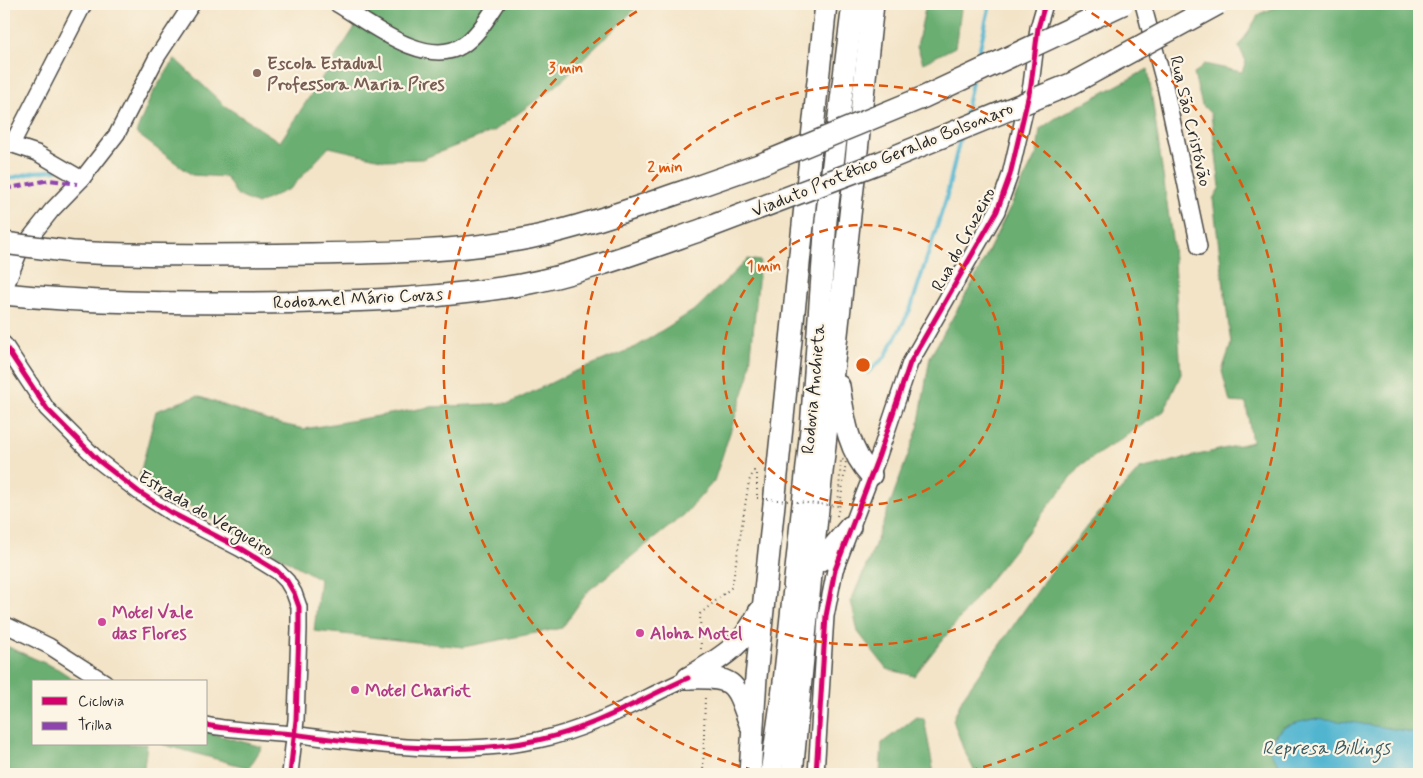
<svg xmlns="http://www.w3.org/2000/svg" width="1423" height="778" font-family="Mynerve,sans-serif">
	<rect width="100%" height="100%" fill="#fcf5e5"/>
	<filter id="ink" filterUnits="userSpaceOnUse"><feTurbulence type="fractalNoise" baseFrequency=".02" numOctaves="2"/><feDisplacementMap in="SourceGraphic" scale="10" xChannelSelector="R" yChannelSelector="G"/><feConvolveMatrix kernelMatrix="1 2 1 2 8 2 1 2 1" color-interpolation-filters="sRGB"/></filter>
	<filter id="wash" filterUnits="userSpaceOnUse"><feTurbulence type="fractalNoise" baseFrequency=".0096" numOctaves="4" result="noise"/><feDisplacementMap in="SourceGraphic" scale="20" xChannelSelector="R" yChannelSelector="G"/><feGaussianBlur stdDeviation="1.12" result="paint"/><feColorMatrix in="noise" values="0 0 0 0 0 0 0 0 0 0 0 0 0 0 0 0 0 1.4 0 .05"/><feComposite in="paint" operator="in"/></filter>
	<g filter="url(#wash)">
		<rect width="100%" height="100%" fill="#f3e4c8"/>
		<!-- forest -->
		<g fill="#6bae72" stroke="#4b6c4e">
			<path d="M370,4H640L556,86L494,131L422,159L385,160L329,147L291,188L257,204L237,195L226,177L192,175L136,133L152,94L175,59L225,106L280,142Z"/>
			<path d="M926,4H962L955,47L923,63L917,46Z"/>
			<path d="M1284,4H1419V736L1412,732L1313,719L1283,727L1272,738L1279,766L1287,774H976L963,748L953,720L963,697L1051,572L1088,525L1140,469L1252,442L1246,403L1230,402L1222,371L1231,344L1213,199L1220,187L1211,114L1202,105L1194,74L1204,64L1242,72L1246,61L1239,47L1259,14Z"/>
			<path d="M1148,69L1173,246L1181,374L1164,411L1081,465L914,676L887,669L858,632L851,601L873,550L918,428L930,357L973,282L1037,153L1040,129L1056,118Z"/>
			<path d="M748,259L760,261L749,375L714,481L685,514L588,591L562,628L463,647L314,631L320,579L139,478L156,411L197,396L272,422L304,429L430,407L510,403L571,373L636,347L696,309Z"/>
			<path d="M4,645L58,669L78,682H34V744H147L143,774H4Z"/>
			<path d="M916,717L924,718L934,774H880L882,743Z"/>
			<path d="M206,732L262,747L249,768L161,744H206Z"/>
		</g>
		<!-- water -->
		<path fill="#51b5d0" stroke="#3e707e" d="M1313,719L1350,722L1412,732L1419,736V774H1287L1270,752C1274,725 1289,725 1313,719Z"/>
		<g fill="none" stroke-linecap="round" stroke-linejoin="round">
			<!-- stream -->
			<g stroke="#51b5d0" stroke-width="4">
				<path d="M976,65L990,4"/>
				<path d="M964,121L972,82"/>
				<path d="M4,180L35,172L57,170"/>
				<path d="M867,373L885,357L910,310L946,199L960,138"/>
			</g>
		</g>
	</g>
	<g filter="url(#ink)">
		<g fill="none" stroke-linecap="round" stroke-linejoin="round">
			<!-- minor casing -->
			<g stroke="#494743" stroke-width="18">
				<g id="minor">
					<path d="M337,4C368,22 426,70 463,45C478,35 487,19 497,4"/>
					<path d="M1143,4L1165,86L1199,247"/>
					<path d="M4,142L37,153L82,179"/>
					<path d="M12,144L84,4"/>
					<path d="M4,291L19,253L29,239L52,210L82,179L117,134L157,57L192,4"/>
					<path d="M4,344L47,409L99,461L139,492L170,512L241,549L277,571L287,581L294,593L299,607V629L296,720L290,774"/>
					<path d="M4,624L49,646L105,682"/>
					<path d="M206,725C235,731 264,731 293,734C373,745 458,757 538,740C592,729 639,700 688,678"/>
					<path d="M816,774L826,616L835,570L879,455L910,363L997,211L1010,175L1031,85L1038,28L1045,4"/>
				</g>
			</g>
			<!-- highway casing -->
			<g stroke="#494743" stroke-width="24">
				<g id="highway">
					<path d="M72,252C152,256 231,255 311,254C383,253 458,252 529,238C582,227 634,208 685,191"/>
					<path d="M4,294C87,303 169,303 253,303C342,302 432,300 520,285C584,273 644,250 704,229"/>
					<path d="M839,386C844,418 848,451 871,475"/>
					<path d="M812,564L823,559L850,527"/>
					<path d="M688,678C719,659 744,646 759,612"/>
					<path d="M688,678C735,676 735,682 750,724"/>
					<path d="M750,774L756,677L826,4"/>
					<path d="M771,774L784,682L811,429L826,220L853,4"/>
					<path d="M792,774L812,564L873,4"/>
				</g>
			</g>
			<!-- path -->
			<g stroke="#494743" stroke-width="2" stroke-dasharray="1 4" stroke-linecap="butt">
				<path d="M837,516L841,499"/>
				<path d="M701,649L700,614L732,587L749,481L754,471L757,473V498"/>
				<path d="M703,774L705,695"/>
			</g>
			<!-- minor -->
			<use href="#minor" stroke="#fff" stroke-width="15"/>
			<!-- highway -->
			<use href="#highway" stroke="#fff" stroke-width="21"/>
			<!-- highway-bridge casing -->
			<g stroke="#494743" stroke-width="24" stroke-linecap="butt">
				<g id="highway-bridge">
					<path d="M685,191L759,165L924,97L1123,4"/>
					<path d="M704,229L881,162L1071,84L1218,4"/>
					<path d="M4,243L72,252"/>
				</g>
			</g>
			<!-- path-bridge -->
			<path stroke="#494743" stroke-width="2" stroke-dasharray="1 4" stroke-linecap="butt" d="M757,498L838,506L841,459L846,461L841,499"/>
			<!-- highway-bridge -->
			<use href="#highway-bridge" stroke="#fff" stroke-width="21"/>
			<!-- quiet -->
			<path stroke="#8e44ad" stroke-width="4" stroke-dasharray="8 4" stroke-linecap="butt" d="M4,189L50,180L77,184"/>
			<!-- cycleway casing -->
			<g stroke="#fcf5e5" stroke-width="8">
				<g id="cycleway">
					<path d="M4,344L47,409L99,461L139,492L170,512L241,549L277,571L287,581L294,593L299,607V629L296,720L290,774"/>
					<path d="M206,725C235,731 264,731 293,734C373,745 458,757 538,740C592,729 639,700 688,678"/>
					<path d="M816,774L826,616L835,570L879,455L910,363L997,211L1010,175L1031,85L1038,28L1045,4"/>
				</g>
			</g>
			<!-- cycleway -->
			<use href="#cycleway" stroke="#d6006c" stroke-width="5"/>
		</g>
	</g>
	<!-- distance rings -->
	<g fill="none" stroke="#df570e" stroke-width="2.5" stroke-dasharray="9 6">
		<circle cx="863" cy="365" r="140"/>
		<circle cx="863" cy="365" r="280"/>
		<path d="M769 774A420 420 0 0 1 647 5M1079 5A420 420 0 0 1 957 774"/>
	</g>
	<!-- markers -->
	<circle fill="#8d6e63" stroke="#fcf5e5" stroke-width="2" cx="257" cy="73" r="5"/>
	<g fill="#d1479c" stroke="#fcf5e5" stroke-width="2">
		<circle cx="102" cy="622" r="5"/>
		<circle cx="640" cy="633" r="5"/>
		<circle cx="355" cy="690" r="5"/>
	</g>
	<g text-anchor="middle" stroke-width="4.5" stroke-linejoin="round" paint-order="stroke">
		<!-- education labels -->
		<g font-size="18" font-weight="bold" fill="#785e54" stroke="#fcf5e5" text-anchor="start">
			<text x="267" y="69">Escola Estadual<tspan x="267" dy="21">Professora Maria Pires</tspan></text>
		</g>
		<!-- street labels -->
		<g font-size="18" fill="#2b2b2b" stroke="#fcf5e5">
			<text transform="translate(1191 121) rotate(77)" y="6">Rua São Cristóvão</text>
			<text transform="translate(882 159) rotate(-22)" y="6">Viaduto Protético Geraldo Bolsonaro</text>
			<text transform="translate(963 239) rotate(-62)" y="6">Rua do Cruzeiro</text>
			<text transform="translate(358 298) rotate(-3)" y="6">Rodoanel Mário Covas</text>
			<text transform="translate(813 389) rotate(-85)" y="6">Rodovia Anchieta</text>
			<text transform="translate(206 513) rotate(30)" y="6">Estrada do Vergueiro</text>
		</g>
		<!-- hotel labels -->
		<g font-size="18" font-weight="bold" fill="#b23c85" stroke="#fcf5e5" text-anchor="start">
			<text x="112" y="618">Motel Vale<tspan x="112" dy="21">das Flores</tspan></text>
			<text x="650" y="639">Aloha Motel</text>
			<text x="365" y="696">Motel Chariot</text>
		</g>
		<!-- water labels -->
		<g font-size="19" font-style="italic" fill="#385b65" stroke="#fcf5e5">
			<text x="1326" y="754">Represa Billings</text>
		</g>
	</g>
	<circle cx="863" cy="365" r="8" fill="#df570e" stroke="#fcf5e5" stroke-width="2.5"/>
	<g font-size="15" text-anchor="middle" font-weight="bold" fill="#df570e" stroke="#fcf5e5" stroke-width="4.5" stroke-linejoin="round" paint-order="stroke">
		<text x="566" y="73">3 min</text>
		<text x="665" y="172">2 min</text>
		<text x="764" y="271">1 min</text>
	</g>
	<!-- margin -->
	<rect width="1423" height="778" fill="none" stroke="#fcf5e5" stroke-width="20"/>
	<!-- legend -->
	<rect x="32" y="680" width="175" height="65" fill="#fcf5e5" stroke="#a8a49b"/>
	<rect x="42" y="697" width="25" height="8" fill="#d6006c" stroke="#a8a49b"/>
	<text x="78" y="706" font-size="15" fill="#2b2b2b">Ciclovia</text>
	<rect x="42" y="722" width="25" height="8" fill="#8e44ad" stroke="#a8a49b"/>
	<text x="78" y="730" font-size="15" fill="#2b2b2b">Trilha</text>
</svg>
